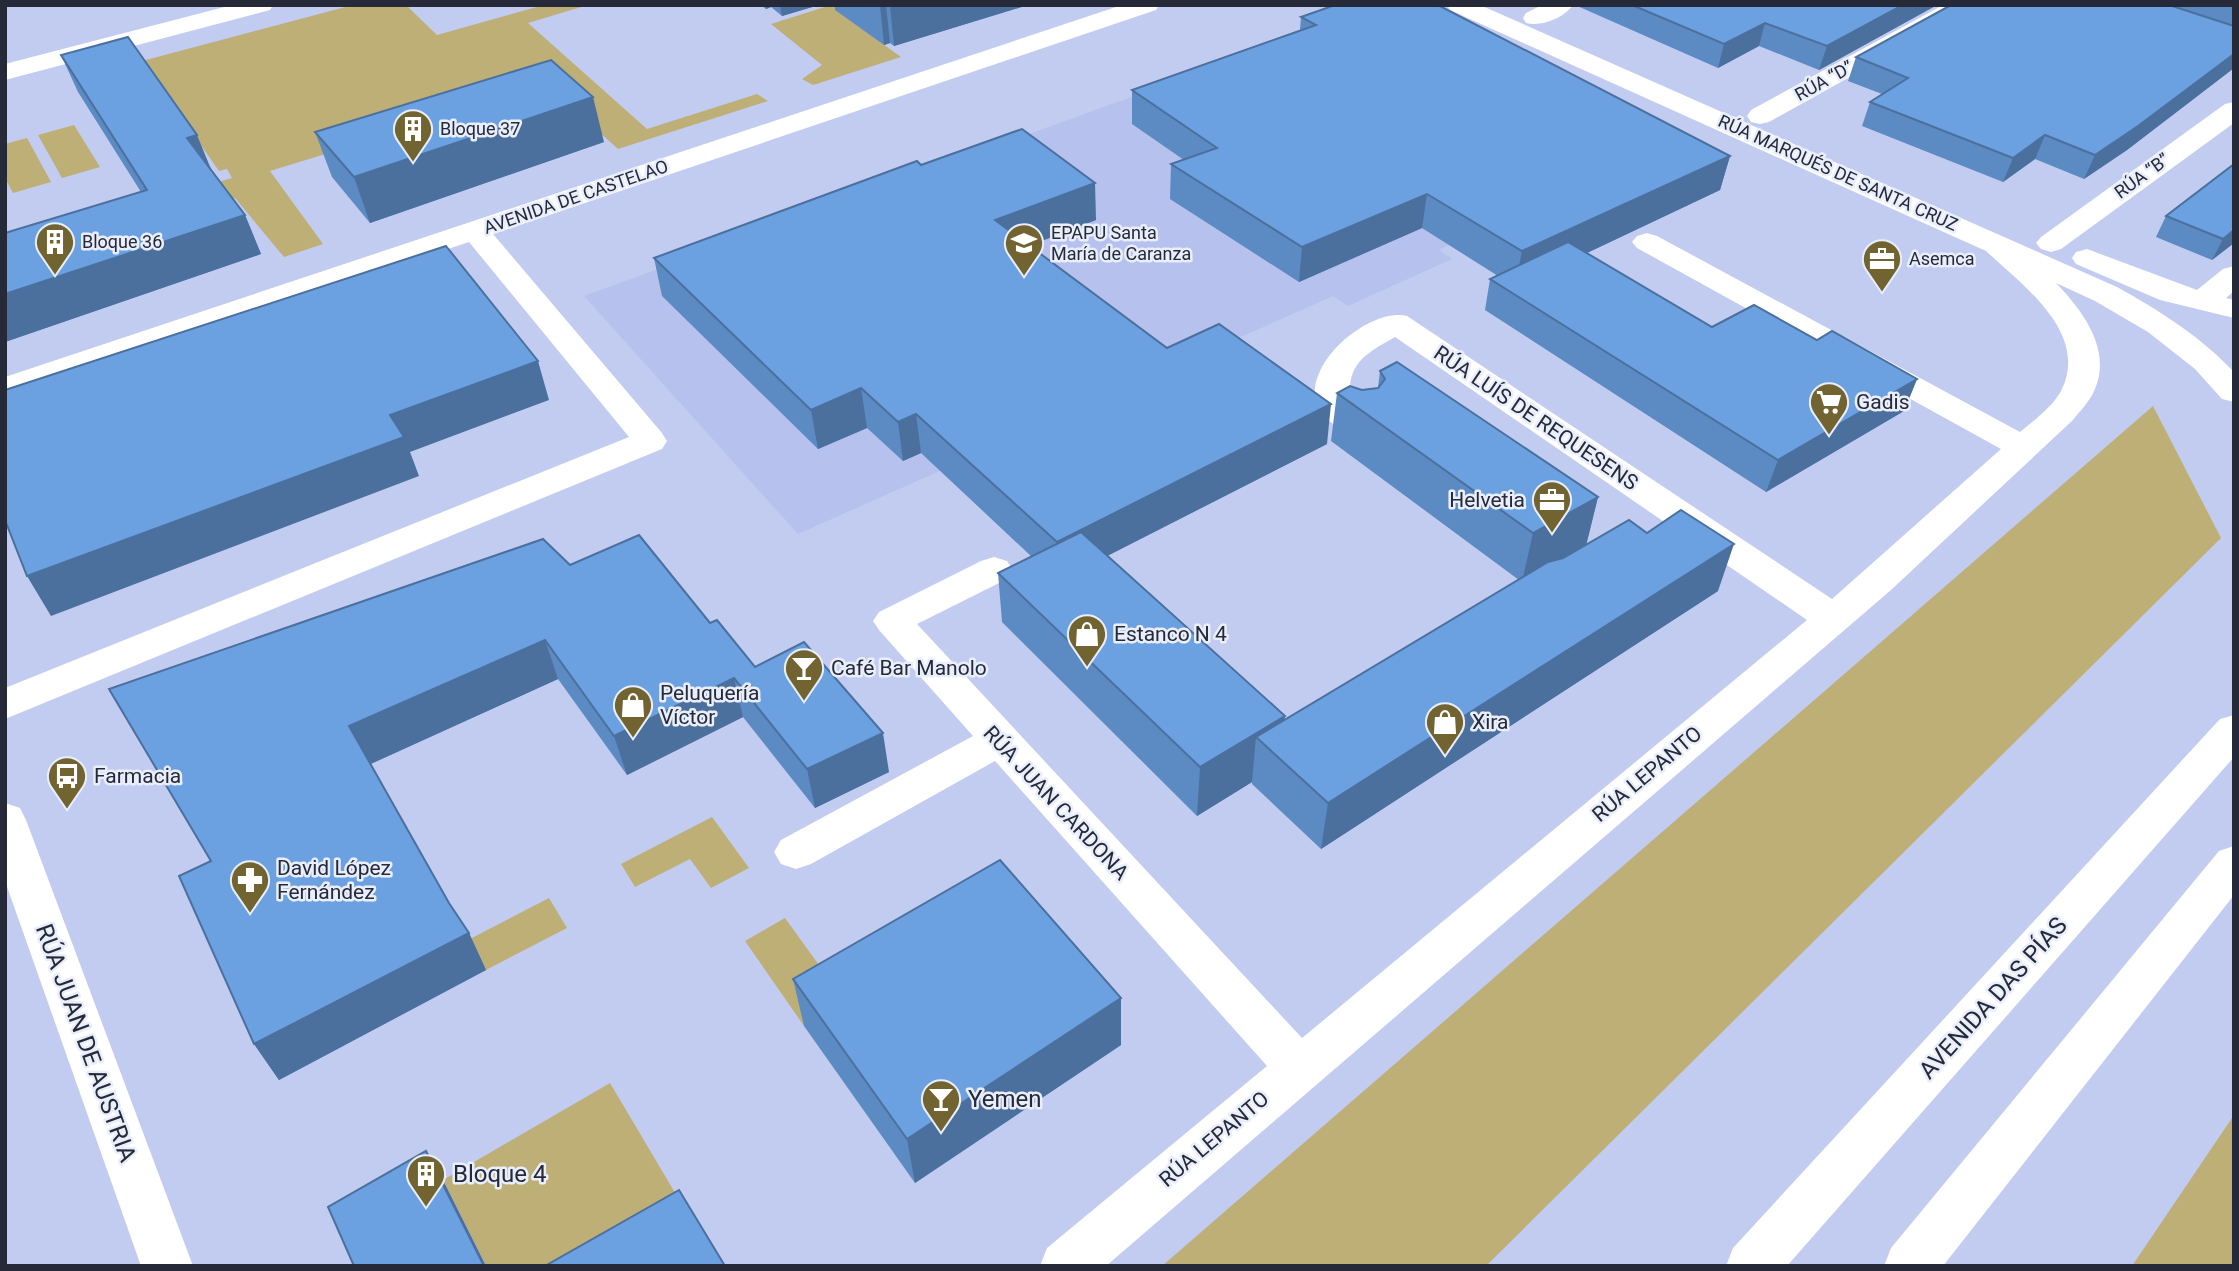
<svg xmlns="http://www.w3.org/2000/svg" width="2239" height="1271" font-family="Roboto,sans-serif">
	<rect width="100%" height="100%" fill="#c2ccf1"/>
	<!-- built -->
	<path fill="#b6c1ed" d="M1259,54L1525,204L1439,250L1452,259L1348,306L1333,296L798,534L584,296L1109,105Z"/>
	<!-- green -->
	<g fill="#beaf77">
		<path d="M353,5H406L437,35L544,5H588L528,23L647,129L757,94L768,101L618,149L586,120L371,140L270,171L323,244L284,257L235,198L6,269L5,244L232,178L227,169L219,171L142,61Z"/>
		<path d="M831,5H839L841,14L901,57L813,85L802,79L822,65L771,24Z"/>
		<path d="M74,125L100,167L62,178L38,135Z"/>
		<path d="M27,138L51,182L13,193L5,178V144Z"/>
		<path d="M2153,406L2221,538L1486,1266H1162Z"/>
		<path d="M712,817L749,868L711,888L690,859L635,887L621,864Z"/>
		<path d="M549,898L567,928L486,970L466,941Z"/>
		<path d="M785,918L845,1001L804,1026L745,941Z"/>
		<path d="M610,1083L690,1218L608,1266H486L443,1180Z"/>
		<path d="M2234,1115V1266H2132Z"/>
	</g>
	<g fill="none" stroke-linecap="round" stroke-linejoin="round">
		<!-- minor -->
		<g fill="#fff" fill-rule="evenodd">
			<path d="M232,5H273L270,10L5,80V64Z"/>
			<path d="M1122,5H1159L1156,10L493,234L662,433L667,441L662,449L5,719V688L629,437L469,242L5,398V377Z"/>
			<path d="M1447,5H1480L2117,287C2160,311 2200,336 2234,372V402L2222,399L2195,369L2148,332L2095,301L2056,283C2082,310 2112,349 2095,389C2090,401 2080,411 2073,420L1891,590L1106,1266H1040L1047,1248L1267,1066L995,761L811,864L796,869L781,864L774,852L781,840L973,736L879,630L873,621L879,612L981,561L994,557L1007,561L1013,570L1007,579L917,624L1302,1038L1807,620L1395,337C1363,355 1345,365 1351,405L1371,420L1376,427L1371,434C1356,438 1348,435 1336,426C1331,422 1324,418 1320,412C1295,369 1368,307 1407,316L1832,599L2001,449L1637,248L1632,242L1637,236L1647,233L1657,236L2020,432C2034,420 2054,406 2062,389C2089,332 2021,284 1986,251L1450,10Z"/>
			<path d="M1542,5H1573C1564,18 1541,27 1526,23L1523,18L1526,13Z"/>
			<path d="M1943,5H1973L1970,10L1769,122L1760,124L1751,122L1747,116L1751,110Z"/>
			<path d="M2234,102V123L2061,249L2051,252L2041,249L2036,243L2041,237L2225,104Z"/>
			<path d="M2087,249L2197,290L2223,269L2234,266V291L2226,298L2234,300V318L2160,300L2076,264L2072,258L2076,252Z"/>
			<path d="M5,803L20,808L26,820L193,1266H141L5,881Z"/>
		</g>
		<!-- highway -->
		<g fill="#fff" fill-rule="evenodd">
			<path d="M2234,715V757L1787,1266H1726L1733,1248L2220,719Z"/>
			<path d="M2234,846V895L1943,1266H1884L1891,1248L2219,851Z"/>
		</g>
	</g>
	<!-- wall -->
	<g fill="#5c8ac2">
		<path d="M761,5H819L782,16L771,7L766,9Z"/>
		<path d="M835,5H1028L894,46L890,43L884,45L835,10Z"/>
		<path d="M1575,5H1937L1819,70L1759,46L1718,68Z"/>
		<path d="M1951,5H2234V68L2127,150L2084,179L2035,159L2003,182L1862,126L1870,102L1882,94L1848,81L1856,57Z"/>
		<path d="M1301,17L1730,156L1720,190L1587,253L1712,327L1817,340L1917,379L1904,411L1766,492L1485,310L1490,279L1498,276L1422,228L1299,282L1170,199L1171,164L1184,160L1132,124V90L1300,30Z"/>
		<path d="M61,55L212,172L245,215L261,254L5,342V233L141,192L78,92Z"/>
		<path d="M315,132L604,142L370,223L332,177Z"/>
		<path d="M2234,164V243L2212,260L2156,237L2166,216Z"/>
		<path d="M921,165L1096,220L1029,246L1167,348L1327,444L1107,556L1285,716L1284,720L1519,580L1331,441L1337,393L1378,388L1380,371L1598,497L1586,545L1718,591L1321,849L1252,784V782L1197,816L1002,622L998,573L1032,557L921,453L903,461L867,428L818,449L662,296L654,258Z"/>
		<path d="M570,565L710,623L755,667L889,772L815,808L743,717L627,775L558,679L371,764L449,903L469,933L486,970L279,1080L254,1044L211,861Z"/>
		<path d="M793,979L1121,998V1045L915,1183L804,1026Z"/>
	</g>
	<!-- shaded-wall -->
	<g fill="#4b709e">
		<path d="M765,5H770L771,7L766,9Z"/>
		<path d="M780,5H819L782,16Z"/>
		<path d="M880,5H886L890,43L884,45Z"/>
		<path d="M890,5H1028L894,46Z"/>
		<path d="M1903,5H1937L1819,70L1827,46Z"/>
		<path d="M1765,23L1759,46L1718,68L1724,44Z"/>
		<path d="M2234,54V68L2127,150L2084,179L2095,155Z"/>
		<path d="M593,97L604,142L370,223L354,177Z"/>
		<path d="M197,135L213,174L187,138Z"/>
		<path d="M2045,135L2035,159L2003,182L2013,158Z"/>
		<path d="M1730,156L1720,190L1515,287L1522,251Z"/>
		<path d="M1095,183L1096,220L997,258L995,220Z"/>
		<path d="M1427,194L1422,228L1299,282L1302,247Z"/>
		<path d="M245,215L261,254L5,342V294Z"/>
		<path d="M2234,230V243L2212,260L2223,239Z"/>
		<path d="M538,361L549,400L410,452L419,476L51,616L27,576L390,415Z"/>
		<path d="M1917,379L1904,411L1766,492L1778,460Z"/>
		<path d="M861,388L867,428L818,449L811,410Z"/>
		<path d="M1331,404L1327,444L1058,581L1057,542Z"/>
		<path d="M916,414L921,453L903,461L898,422Z"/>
		<path d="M1598,497L1586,546L1522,582L1533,533Z"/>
		<path d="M1734,544L1718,591L1321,849L1328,803Z"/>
		<path d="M545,640L558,679L368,765L349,726Z"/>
		<path d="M734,678L743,717L627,775L614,736Z"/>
		<path d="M1285,716L1280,760L1256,737L1252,782L1197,816L1200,767Z"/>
		<path d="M883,733L889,772L815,808L807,769Z"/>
		<path d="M469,933L486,970L279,1080L254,1044Z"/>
		<path d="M1121,998V1045L915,1183L907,1139Z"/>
		<path d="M426,1151L443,1180L486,1266H484Z"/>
	</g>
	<!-- building -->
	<g fill="#6ba0e1" stroke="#4b709e" stroke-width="2">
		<path d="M1335,5H1438L1730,156L1522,251L1427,194L1302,247L1171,164L1217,148L1132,90L1316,25L1301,17Z"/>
		<path d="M1632,5H1903L1827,46L1765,23L1724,44Z"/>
		<path d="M1951,5H2169L2234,26V54L2138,126L2095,155L2045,135L2013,158L1870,102L1908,78L1856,57Z"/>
		<path d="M128,37L197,135L187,138L245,215L5,294V233L147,190L61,55Z"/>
		<path d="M551,60L593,97L354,177L315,132Z"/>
		<path d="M1022,129L1095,183L995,220L1167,348L1219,324L1331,404L1057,542L916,414L898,422L861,388L811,410L654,258L917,161L921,165Z"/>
		<path d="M2234,164V230L2223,239L2166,216Z"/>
		<path d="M1568,242L1712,327L1754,305L1817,340L1832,331L1917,379L1778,460L1490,279Z"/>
		<path d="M446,246L538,361L390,415L404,437L27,576L5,520V390Z"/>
		<path d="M1397,362L1598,497L1533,533L1337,393L1350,386L1362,390L1378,388L1385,379L1380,371Z"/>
		<path d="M1681,510L1734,544L1328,803L1256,737L1548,562L1563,558L1629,520L1647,533Z"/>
		<path d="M1081,532L1285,716L1200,767L998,573Z"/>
		<path d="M639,535L710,623L717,620L755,667L804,642L883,733L807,769L734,678L614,736L545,640L349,726L449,903L469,933L254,1044L179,876L211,861L109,689L543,539L570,565Z"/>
		<path d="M1000,860L1121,998L907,1139L793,979Z"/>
		<path d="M426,1151L484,1266H354L328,1207Z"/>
		<path d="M679,1190L725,1266H545Z"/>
	</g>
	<!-- icons -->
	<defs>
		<g id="building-pin" transform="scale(2.0125)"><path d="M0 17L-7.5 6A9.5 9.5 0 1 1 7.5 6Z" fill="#726431" stroke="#e9eefd"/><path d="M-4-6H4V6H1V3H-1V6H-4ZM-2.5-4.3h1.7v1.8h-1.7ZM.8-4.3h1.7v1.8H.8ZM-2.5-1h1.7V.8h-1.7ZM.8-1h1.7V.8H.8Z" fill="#fff"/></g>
		<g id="school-pin" transform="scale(2.0125)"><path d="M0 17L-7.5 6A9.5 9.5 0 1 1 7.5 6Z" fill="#726431" stroke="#e9eefd"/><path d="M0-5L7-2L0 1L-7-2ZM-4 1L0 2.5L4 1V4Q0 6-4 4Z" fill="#fff"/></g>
		<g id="office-pin" transform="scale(2.0125)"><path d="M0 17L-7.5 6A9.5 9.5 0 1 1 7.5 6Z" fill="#726431" stroke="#e9eefd"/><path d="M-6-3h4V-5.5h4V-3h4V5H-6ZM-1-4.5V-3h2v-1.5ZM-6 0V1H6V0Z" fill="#fff"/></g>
		<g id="supermarket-pin" transform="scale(2.0125)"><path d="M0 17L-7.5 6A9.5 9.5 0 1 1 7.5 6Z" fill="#726431" stroke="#e9eefd"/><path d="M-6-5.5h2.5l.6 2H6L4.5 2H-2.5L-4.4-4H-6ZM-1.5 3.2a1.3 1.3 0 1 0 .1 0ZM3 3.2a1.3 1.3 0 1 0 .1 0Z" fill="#fff"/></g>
		<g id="shop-pin" transform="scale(2.0125)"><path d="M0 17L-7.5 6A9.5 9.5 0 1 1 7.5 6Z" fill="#726431" stroke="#e9eefd"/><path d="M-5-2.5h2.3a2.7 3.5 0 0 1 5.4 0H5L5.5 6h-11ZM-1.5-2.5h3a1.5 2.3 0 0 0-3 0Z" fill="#fff"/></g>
		<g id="bar-pin" transform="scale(2.0125)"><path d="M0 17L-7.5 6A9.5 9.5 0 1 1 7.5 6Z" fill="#726431" stroke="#e9eefd"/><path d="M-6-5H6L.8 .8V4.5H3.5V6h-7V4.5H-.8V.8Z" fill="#fff"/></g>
		<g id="bus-pin" transform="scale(2.0125)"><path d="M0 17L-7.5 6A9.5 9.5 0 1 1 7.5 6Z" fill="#726431" stroke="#e9eefd"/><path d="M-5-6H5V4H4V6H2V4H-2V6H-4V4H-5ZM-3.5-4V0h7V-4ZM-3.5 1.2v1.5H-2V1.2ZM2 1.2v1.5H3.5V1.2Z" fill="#fff"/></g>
		<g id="pharmacy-pin" transform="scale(2.0125)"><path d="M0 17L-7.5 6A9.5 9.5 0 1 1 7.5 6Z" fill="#726431" stroke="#e9eefd"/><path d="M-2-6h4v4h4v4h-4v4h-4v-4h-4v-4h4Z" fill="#fff"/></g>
	</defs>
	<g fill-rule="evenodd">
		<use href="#building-pin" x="413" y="129"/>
		<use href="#building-pin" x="55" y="242"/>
		<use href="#school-pin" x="1024" y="243"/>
		<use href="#office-pin" x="1882" y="259"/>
		<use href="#supermarket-pin" x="1829" y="402"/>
		<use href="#office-pin" x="1552" y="500"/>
		<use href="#shop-pin" x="1087" y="634"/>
		<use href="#bar-pin" x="804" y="668"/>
		<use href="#shop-pin" x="633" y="705"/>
		<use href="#shop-pin" x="1445" y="722"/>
		<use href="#bus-pin" x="67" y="776"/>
		<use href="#pharmacy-pin" x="250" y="880"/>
		<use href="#bar-pin" x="941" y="1099"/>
		<use href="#building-pin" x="426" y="1174"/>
	</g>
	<g text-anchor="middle" stroke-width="5" stroke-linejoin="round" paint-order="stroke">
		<!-- far-street labels -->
		<g font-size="18" fill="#262a38" stroke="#e9eefd">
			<text transform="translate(1824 81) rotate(-29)" y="6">RÚA “D”</text>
			<text transform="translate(1838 173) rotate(24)" y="6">RÚA MARQUÉS DE SANTA CRUZ</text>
			<text transform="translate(2142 176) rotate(-36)" y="6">RÚA “B”</text>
			<text transform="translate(576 197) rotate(-19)" y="6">AVENIDA DE CASTELAO</text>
		</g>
		<!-- far-poi labels -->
		<g font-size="18" fill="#262a38" stroke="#e9eefd" text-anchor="start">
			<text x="440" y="135">Bloque 37</text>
			<text x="1051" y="239">EPAPU Santa<tspan x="1051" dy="21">María de Caranza</tspan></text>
			<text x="82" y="248">Bloque 36</text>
			<text x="1909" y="265">Asemca</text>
		</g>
		<!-- poi labels -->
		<g font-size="21" fill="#262a38" stroke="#e9eefd" text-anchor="start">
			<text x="1856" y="409">Gadis</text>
			<text x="1525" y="507" text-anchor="end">Helvetia</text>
			<text x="1114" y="641">Estanco N 4</text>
			<text x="831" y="675">Café Bar Manolo</text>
			<text x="660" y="700">Peluquería<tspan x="660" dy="24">Víctor</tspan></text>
			<text x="1472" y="729">Xira</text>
			<text x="94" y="783">Farmacia</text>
			<text x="277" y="875">David López<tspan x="277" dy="24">Fernández</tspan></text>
		</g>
		<!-- street labels -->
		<g font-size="21" fill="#262a38" stroke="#e9eefd">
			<text transform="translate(1536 418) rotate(34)" y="7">RÚA LUÍS DE REQUESENS</text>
			<text transform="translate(1647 774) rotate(-40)" y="7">RÚA LEPANTO</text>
			<text transform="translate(1056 803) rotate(47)" y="7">RÚA JUAN CARDONA</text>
			<text transform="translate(1214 1139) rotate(-40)" y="7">RÚA LEPANTO</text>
		</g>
		<!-- near-street labels -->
		<g font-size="24" fill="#262a38" stroke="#e9eefd">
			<text transform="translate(1993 998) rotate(-48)" y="8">AVENIDA DAS PÍAS</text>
			<text transform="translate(86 1043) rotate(70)" y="8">RÚA JUAN DE AUSTRIA</text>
		</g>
		<!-- near-poi labels -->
		<g font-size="24" fill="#262a38" stroke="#e9eefd" text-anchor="start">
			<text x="968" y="1107">Yemen</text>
			<text x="453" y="1182">Bloque 4</text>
		</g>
	</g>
	<!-- border -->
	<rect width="2239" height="1271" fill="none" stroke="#262a38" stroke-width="14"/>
</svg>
